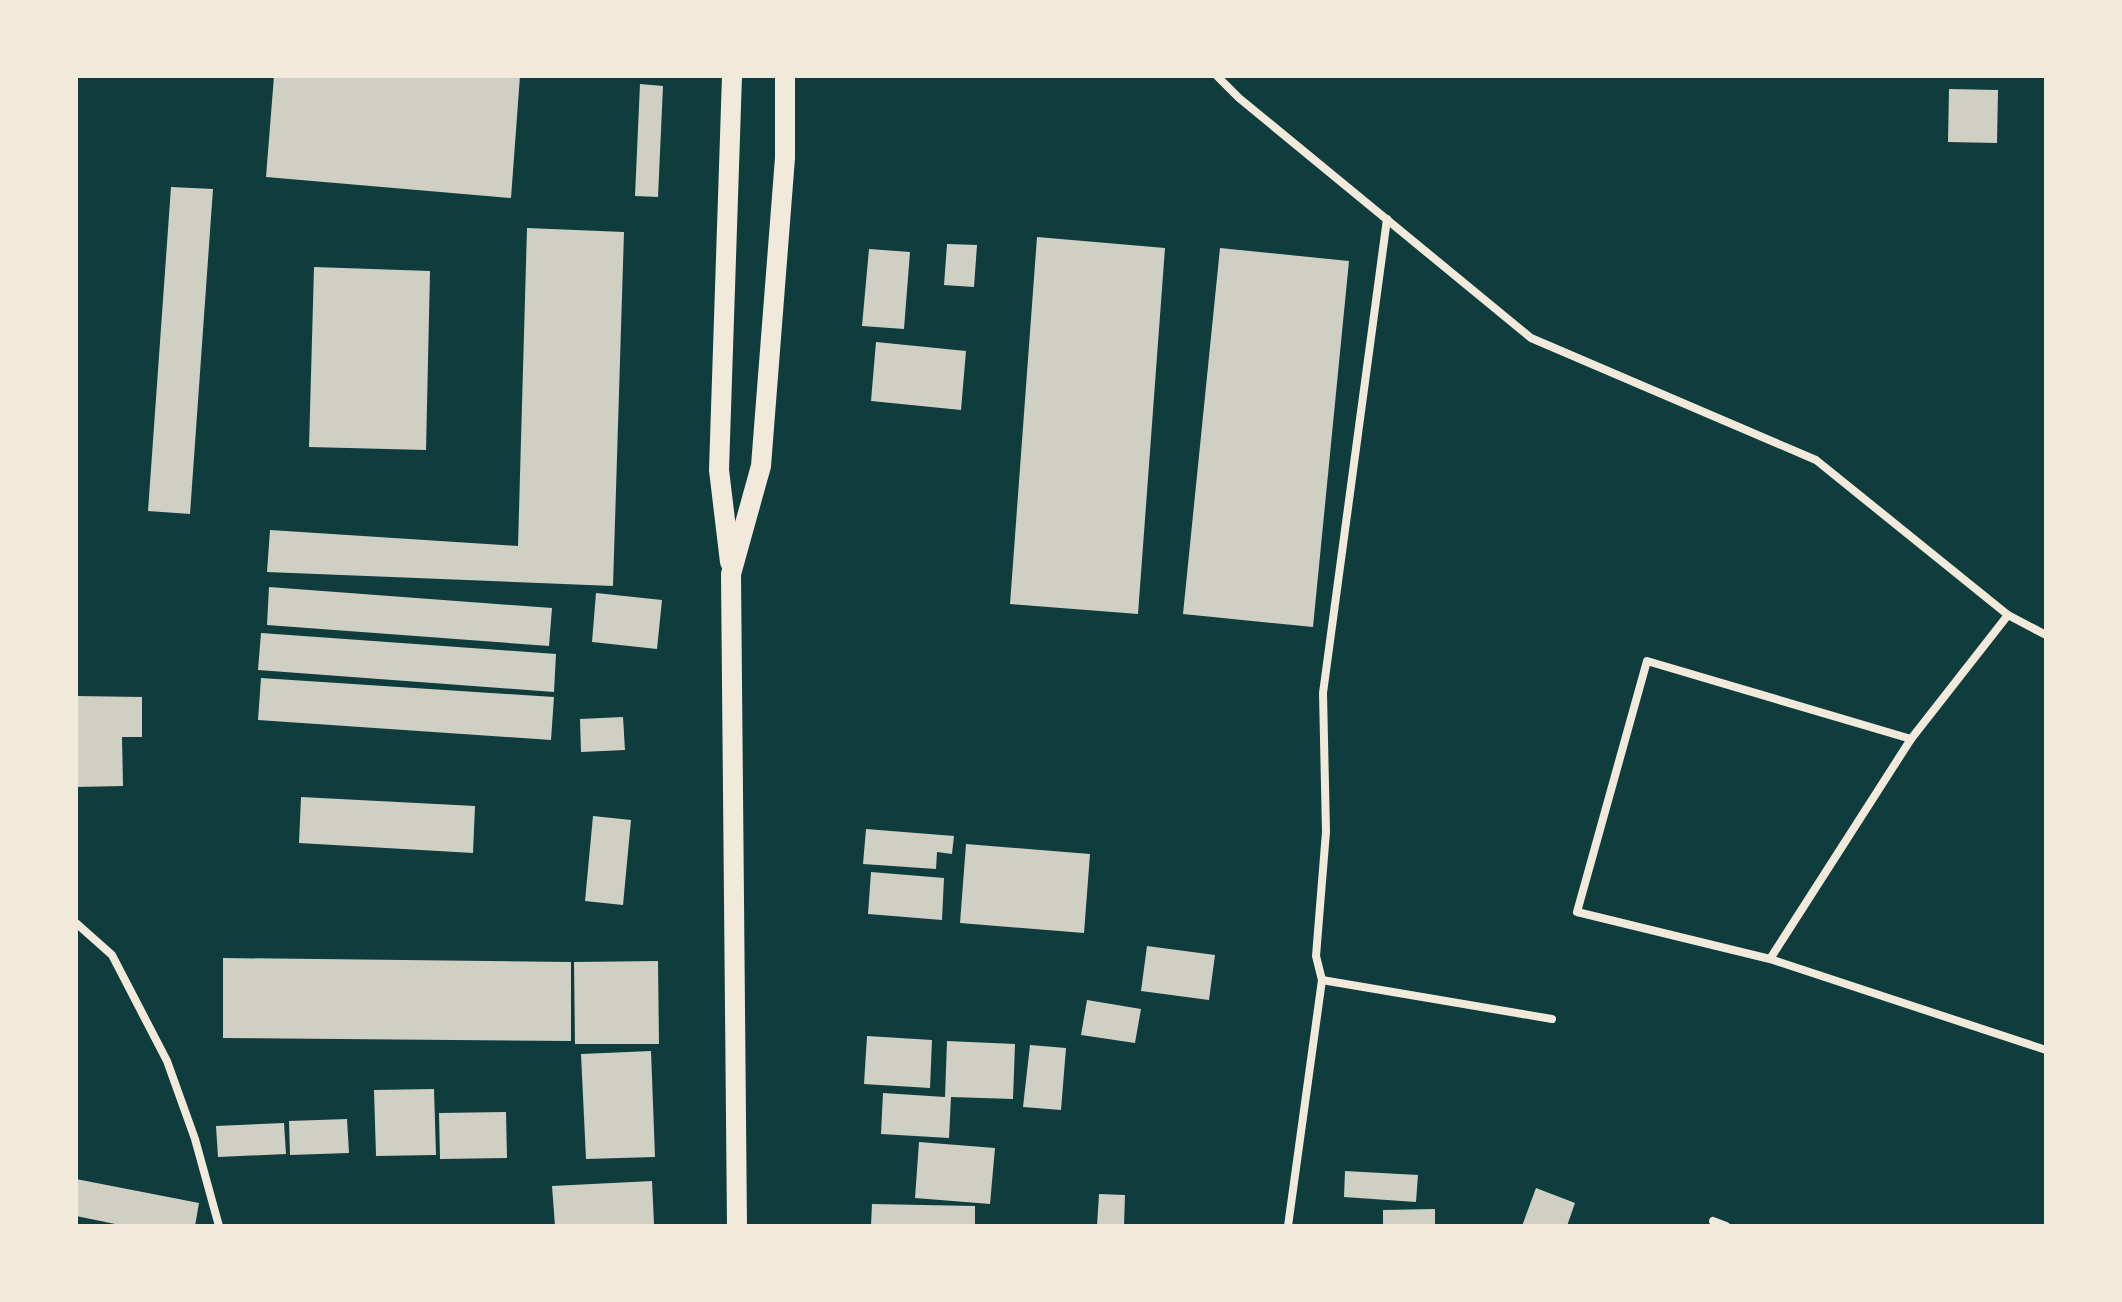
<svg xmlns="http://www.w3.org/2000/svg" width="2122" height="1302" font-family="'Alegreya Sans',sans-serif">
	<rect width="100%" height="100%" fill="#0f3d3e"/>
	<!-- building -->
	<g fill="#cfcfc3">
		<path d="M274,76H520L511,198L266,177Z"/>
		<path d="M640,84L663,86L658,197L635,196Z"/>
		<path d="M1949,89L1998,90L1997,143L1948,142Z"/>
		<path d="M171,187L213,189L190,514L148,511Z"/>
		<path d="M527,228L624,232L613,586L267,572L270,530L518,546Z"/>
		<path d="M1037,237L1165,248L1138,614L1010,604Z"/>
		<path d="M947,244L977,245L974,287L944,285Z"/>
		<path d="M1220,248L1349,261L1313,627L1183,614Z"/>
		<path d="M869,249L910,252L904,329L862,326Z"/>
		<path d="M314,267L430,271L426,450L309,447Z"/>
		<path d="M876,342L966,351L961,410L871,401Z"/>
		<path d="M269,587L552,608L549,646L267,625Z"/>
		<path d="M596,593L662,600L657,649L592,642Z"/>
		<path d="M261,633L556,654L554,692L258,670Z"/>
		<path d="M261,678L554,697L551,740L258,720Z"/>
		<path d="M76,696L142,697V737H122L123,786L76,787Z"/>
		<path d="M623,717L625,750L581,752L580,719Z"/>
		<path d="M301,797L475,806L473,853L299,843Z"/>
		<path d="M593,816L631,820L623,905L585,901Z"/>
		<path d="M866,829L954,836L952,854L937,852L936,869L863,864Z"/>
		<path d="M966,844L1090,854L1084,933L960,923Z"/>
		<path d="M871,872L944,878L942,920L868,914Z"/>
		<path d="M1147,946L1215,955L1209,1000L1141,991Z"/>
		<path d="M223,958L571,962V1041L223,1038Z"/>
		<path d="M658,961L659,1044H575L574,962Z"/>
		<path d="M1087,1000L1141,1009L1135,1043L1081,1035Z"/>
		<path d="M867,1036L932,1040L930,1088L864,1084Z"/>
		<path d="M947,1041L1015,1044L1013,1099L951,1097L949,1138L881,1134L883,1093L945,1097Z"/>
		<path d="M1030,1045L1066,1048L1061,1110L1023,1107Z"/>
		<path d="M651,1051L655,1157L586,1159L581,1054Z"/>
		<path d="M434,1089L436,1155L376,1156L374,1090Z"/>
		<path d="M506,1112L507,1158L440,1159L439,1113Z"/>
		<path d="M347,1119L349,1153L290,1155L289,1121Z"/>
		<path d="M284,1123L286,1154L218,1157L216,1126Z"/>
		<path d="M919,1142L995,1148L990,1204L915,1198Z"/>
		<path d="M1345,1171L1418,1175L1416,1202L1344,1197Z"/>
		<path d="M76,1179L199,1203L195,1226H125L76,1216Z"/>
		<path d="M652,1181L654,1224L555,1226L552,1186Z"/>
		<path d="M1536,1188L1575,1203L1567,1226H1522Z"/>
		<path d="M1099,1194L1125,1195L1124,1226H1097Z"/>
		<path d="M872,1204L975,1206V1226H871Z"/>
		<path d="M1435,1209V1226H1383V1210Z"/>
	</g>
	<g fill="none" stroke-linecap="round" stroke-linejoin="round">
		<!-- minor -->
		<g stroke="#f1e9da" stroke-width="8">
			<path d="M1217,76L1239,98L1531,338L1816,460L2008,615L1911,739"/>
			<path d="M2008,615L2046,635"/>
			<path d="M76,923L112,955L167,1061L195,1139L219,1226"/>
			<path d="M1770,959L1911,739L1647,661L1577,912L1770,959L2046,1050"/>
			<path d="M1322,980L1552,1019"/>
			<path d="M1713,1221L1726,1226"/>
			<path d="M1288,1226L1322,980L1316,956L1326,832L1323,693L1387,219"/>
		</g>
		<!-- primary -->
		<g stroke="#f1e9da" stroke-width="20">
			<path d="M730,562L719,470L732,76"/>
			<path d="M737,1226L731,574L761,466L785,158V76"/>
		</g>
	</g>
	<!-- border -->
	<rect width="2122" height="1302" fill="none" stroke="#f1e9da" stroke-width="156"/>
</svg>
